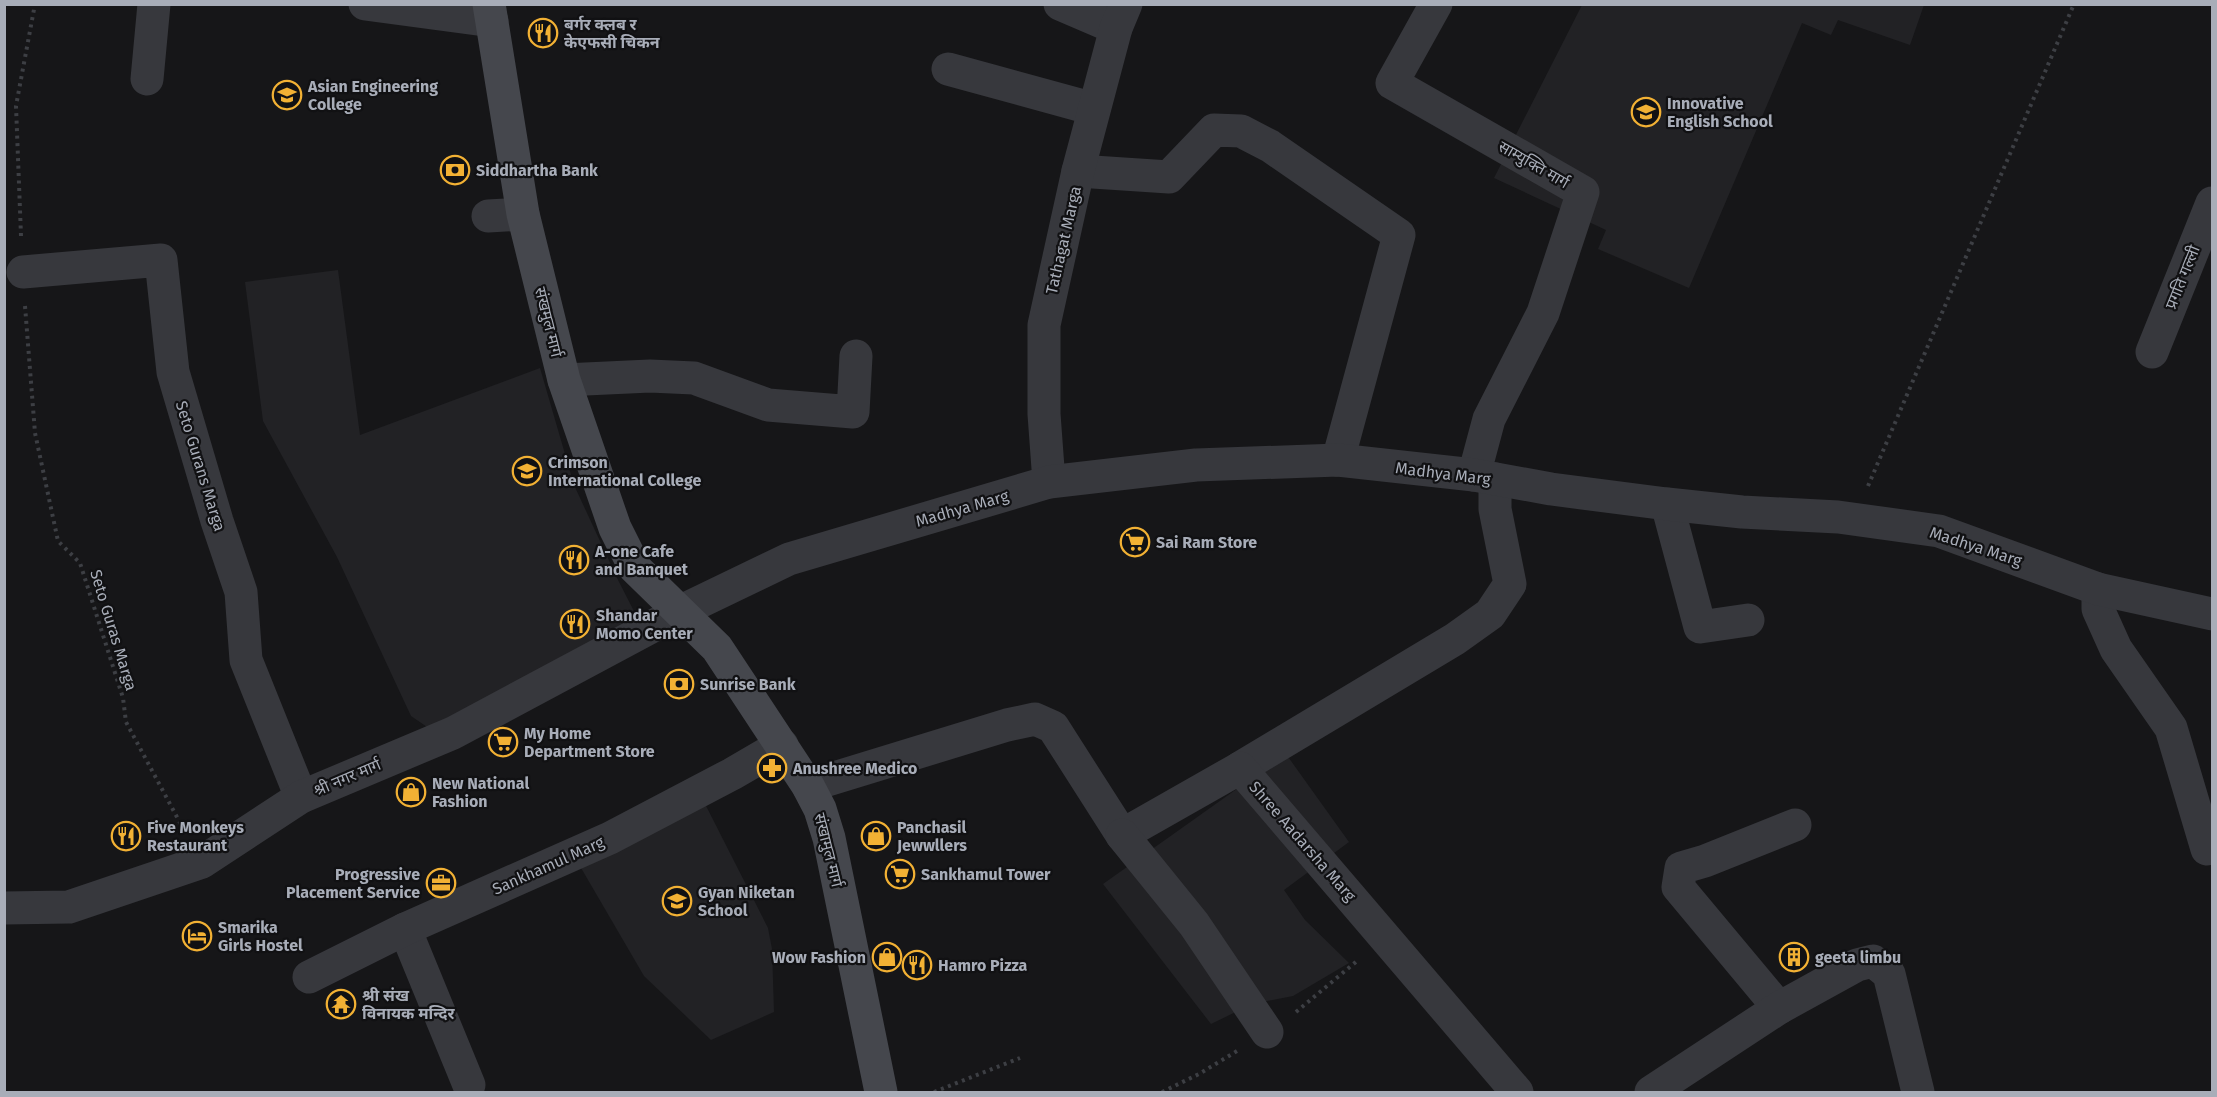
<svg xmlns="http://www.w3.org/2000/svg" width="2217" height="1097" font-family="'Fira Sans','Noto Sans Devanagari',sans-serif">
	<rect width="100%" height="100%" fill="#161618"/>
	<!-- built -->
	<g fill="#222225">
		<path d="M1582,5H1924L1910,45L1838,20L1831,35L1802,23L1689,288L1598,249L1606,230L1494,178Z"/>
		<path d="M338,270L360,435L540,368L574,485L618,580L638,619L433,731L411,716L337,557L263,421L245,282Z"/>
		<path d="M1286,754L1349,842L1284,890L1305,920L1349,963L1293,996L1252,1004L1211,1024L1103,884Z"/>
		<path d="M702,798L768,928L772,949L774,1012L711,1040L644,976L577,861Z"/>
	</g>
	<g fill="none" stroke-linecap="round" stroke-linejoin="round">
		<!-- path -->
		<g stroke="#3d3f44" stroke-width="4" stroke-dasharray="3 4.5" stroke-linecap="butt">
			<path d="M21,236L16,106L35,4"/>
			<path d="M25,306L35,433L58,541L80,563L123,698L126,722L185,832"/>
			<path d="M1868,486L2074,4"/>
			<path d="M1296,1012L1357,961"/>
			<path d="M934,1092L1020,1058"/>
			<path d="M1162,1092L1199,1074L1237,1051"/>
		</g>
		<!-- street -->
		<g stroke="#37383d" stroke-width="33">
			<path d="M365,4L492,21"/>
			<path d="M1060,4L1116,28"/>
			<path d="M1436,4L1392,83L1583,192L1543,313L1489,419L1474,475"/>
			<path d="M948,69L1094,109"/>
			<path d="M147,79L154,4"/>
			<path d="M1078,171L1169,177L1214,130L1241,131L1270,146L1399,235L1338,460"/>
			<path d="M488,216L523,214"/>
			<path d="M23,272L161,260L173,372L217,521L241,592L246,660L301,797"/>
			<path d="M2152,352L2212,203"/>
			<path d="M564,380L650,376L694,378L768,405L853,412L856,356"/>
			<path d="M1049,482L1044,414V325L1078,171L1116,28L1126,4"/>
			<path d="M1667,504L1700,627L1748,620"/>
			<path d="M2098,589V609L2116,649L2171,728L2207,849"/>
			<path d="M1240,768L1455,639L1490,614L1510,584L1495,509V479"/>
			<path d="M808,786L1007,725L1035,719L1053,727L1122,835L1240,768L1517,1092"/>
			<path d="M1122,835L1194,924L1267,1032"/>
			<path d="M4,908L69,907L202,862L301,797L453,733L681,611L789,559L1049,482L1196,465L1338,460L1474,475L1551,489L1667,504L1742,512L1838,517L1939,531L2098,589L2212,614"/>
			<path d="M405,929L469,1085"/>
			<path d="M309,977L405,929L610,838L732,774L782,745"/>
			<path d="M1779,1008L1678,887L1681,868L1705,861L1795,825"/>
			<path d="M1651,1092L1779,1008L1857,965L1873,961L1889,974L1918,1092"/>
		</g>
		<!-- secondary -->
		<path stroke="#45474d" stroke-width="33" d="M489,4L523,214L564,380L615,528L635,568L717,648L808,786L820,809L829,838L881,1092"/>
	</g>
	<!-- icons -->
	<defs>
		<g id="restaurant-ring" transform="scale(1.5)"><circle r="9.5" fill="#111113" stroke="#f2b134" stroke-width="1.5"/><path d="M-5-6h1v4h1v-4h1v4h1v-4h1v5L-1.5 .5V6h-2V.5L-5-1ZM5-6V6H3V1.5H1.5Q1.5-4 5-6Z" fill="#f2b134"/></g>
		<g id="university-ring" transform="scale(1.5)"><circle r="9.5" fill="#111113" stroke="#f2b134" stroke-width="1.5"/><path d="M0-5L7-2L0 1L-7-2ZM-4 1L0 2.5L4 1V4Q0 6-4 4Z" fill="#f2b134"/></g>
		<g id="school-ring" transform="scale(1.5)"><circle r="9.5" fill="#111113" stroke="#f2b134" stroke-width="1.5"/><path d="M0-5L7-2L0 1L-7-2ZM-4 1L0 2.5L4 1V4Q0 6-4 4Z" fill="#f2b134"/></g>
		<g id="bank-ring" transform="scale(1.5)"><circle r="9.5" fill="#111113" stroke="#f2b134" stroke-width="1.5"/><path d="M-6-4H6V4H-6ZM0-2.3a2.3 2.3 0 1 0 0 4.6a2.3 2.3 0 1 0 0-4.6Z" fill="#f2b134"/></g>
		<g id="supermarket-ring" transform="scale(1.5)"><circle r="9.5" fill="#111113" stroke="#f2b134" stroke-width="1.5"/><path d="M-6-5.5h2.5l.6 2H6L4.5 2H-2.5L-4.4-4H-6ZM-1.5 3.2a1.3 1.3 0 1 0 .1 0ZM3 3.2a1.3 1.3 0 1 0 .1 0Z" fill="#f2b134"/></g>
		<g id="pharmacy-ring" transform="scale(1.5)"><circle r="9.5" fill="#111113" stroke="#f2b134" stroke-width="1.5"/><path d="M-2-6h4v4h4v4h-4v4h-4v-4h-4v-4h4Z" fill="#f2b134"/></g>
		<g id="shop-ring" transform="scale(1.5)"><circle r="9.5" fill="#111113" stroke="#f2b134" stroke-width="1.5"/><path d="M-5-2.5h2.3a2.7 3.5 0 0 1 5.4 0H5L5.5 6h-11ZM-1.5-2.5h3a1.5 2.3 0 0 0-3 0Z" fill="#f2b134"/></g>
		<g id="office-ring" transform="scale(1.5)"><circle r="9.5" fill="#111113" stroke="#f2b134" stroke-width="1.5"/><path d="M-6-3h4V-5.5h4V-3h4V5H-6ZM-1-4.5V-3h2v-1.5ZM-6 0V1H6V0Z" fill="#f2b134"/></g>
		<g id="hotel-ring" transform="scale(1.5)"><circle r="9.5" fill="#111113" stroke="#f2b134" stroke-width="1.5"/><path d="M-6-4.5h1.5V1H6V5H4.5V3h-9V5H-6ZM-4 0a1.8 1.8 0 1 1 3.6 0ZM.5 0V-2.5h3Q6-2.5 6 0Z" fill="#f2b134"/></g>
		<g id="building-ring" transform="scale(1.5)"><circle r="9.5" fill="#111113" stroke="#f2b134" stroke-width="1.5"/><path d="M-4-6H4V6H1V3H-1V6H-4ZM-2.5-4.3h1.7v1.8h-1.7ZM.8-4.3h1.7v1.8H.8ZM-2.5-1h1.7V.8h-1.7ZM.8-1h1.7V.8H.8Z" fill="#f2b134"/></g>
		<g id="temple-ring" transform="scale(1.5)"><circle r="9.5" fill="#111113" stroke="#f2b134" stroke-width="1.5"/><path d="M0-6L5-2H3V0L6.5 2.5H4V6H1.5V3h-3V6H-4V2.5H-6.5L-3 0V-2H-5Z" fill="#f2b134"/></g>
	</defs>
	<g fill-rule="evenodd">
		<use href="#restaurant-ring" x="543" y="33"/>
		<use href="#university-ring" x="287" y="95"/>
		<use href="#school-ring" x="1646" y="112"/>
		<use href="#bank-ring" x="455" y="170"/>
		<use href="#university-ring" x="527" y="471"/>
		<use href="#supermarket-ring" x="1135" y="542"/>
		<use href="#restaurant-ring" x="574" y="560"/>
		<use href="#restaurant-ring" x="575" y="624"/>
		<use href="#bank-ring" x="679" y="684"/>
		<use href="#supermarket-ring" x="503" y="742"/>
		<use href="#pharmacy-ring" x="772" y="768"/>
		<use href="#shop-ring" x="411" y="792"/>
		<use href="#restaurant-ring" x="126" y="836"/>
		<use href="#shop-ring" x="876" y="836"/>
		<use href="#supermarket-ring" x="900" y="874"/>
		<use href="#office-ring" x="441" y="883"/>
		<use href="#school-ring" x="677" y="901"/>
		<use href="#hotel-ring" x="197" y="936"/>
		<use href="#shop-ring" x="887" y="957"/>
		<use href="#building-ring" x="1794" y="957"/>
		<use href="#restaurant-ring" x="917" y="965"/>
		<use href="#temple-ring" x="341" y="1004"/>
	</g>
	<g text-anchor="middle" stroke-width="4.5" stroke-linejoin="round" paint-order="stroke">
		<!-- poi labels -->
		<g font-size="16" font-weight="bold" fill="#a8adb8" stroke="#111113" text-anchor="start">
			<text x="564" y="30">बर्गर क्लब र<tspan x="564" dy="18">केएफसी चिकन</tspan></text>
			<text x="308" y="92">Asian Engineering<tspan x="308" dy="18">College</tspan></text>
			<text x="1667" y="109">Innovative<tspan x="1667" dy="18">English School</tspan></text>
			<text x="476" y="176">Siddhartha Bank</text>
			<text x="548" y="468">Crimson<tspan x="548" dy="18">International College</tspan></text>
			<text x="1156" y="548">Sai Ram Store</text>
			<text x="595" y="557">A-one Cafe<tspan x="595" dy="18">and Banquet</tspan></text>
			<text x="596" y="621">Shandar<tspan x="596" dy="18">Momo Center</tspan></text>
			<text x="700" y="690">Sunrise Bank</text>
			<text x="524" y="739">My Home<tspan x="524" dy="18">Department Store</tspan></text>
			<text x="793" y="774">Anushree Medico</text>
			<text x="432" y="789">New National<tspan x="432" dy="18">Fashion</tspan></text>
			<text x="147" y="833">Five Monkeys<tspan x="147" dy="18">Restaurant</tspan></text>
			<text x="897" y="833">Panchasil<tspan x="897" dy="18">Jewwllers</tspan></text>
			<text x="420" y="880" text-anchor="end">Progressive<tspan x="420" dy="18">Placement Service</tspan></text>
			<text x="921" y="880">Sankhamul Tower</text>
			<text x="698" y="898">Gyan Niketan<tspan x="698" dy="18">School</tspan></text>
			<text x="218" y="933">Smarika<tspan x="218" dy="18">Girls Hostel</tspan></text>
			<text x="866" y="963" text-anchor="end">Wow Fashion</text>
			<text x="1815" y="963">geeta limbu</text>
			<text x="938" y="971">Hamro Pizza</text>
			<text x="362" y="1001">श्री संख<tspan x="362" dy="18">विनायक मन्दिर</tspan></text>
		</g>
		<!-- street labels -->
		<g font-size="16" fill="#a8adb8" stroke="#111113">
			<text transform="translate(1534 164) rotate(30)" y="6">साम्युक्ति मार्ग</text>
			<text transform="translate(1063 240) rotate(-77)" y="6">Tathagat Marga</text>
			<text transform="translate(2182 277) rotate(-68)" y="6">प्रगति गल्ली</text>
			<text transform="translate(549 322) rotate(76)" y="6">संखमुल मार्ग</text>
			<text transform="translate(201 466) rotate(73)" y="6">Seto Gurans Marga</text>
			<text transform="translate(1443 473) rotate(7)" y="6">Madhya Marg</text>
			<text transform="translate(962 508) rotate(-16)" y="6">Madhya Marg</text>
			<text transform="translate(1976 546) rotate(18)" y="6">Madhya Marg</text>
			<text transform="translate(114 630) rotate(73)" y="6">Seto Guras Marga</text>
			<text transform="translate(347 777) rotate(-23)" y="6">श्री नगर मार्ग</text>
			<text transform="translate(1303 841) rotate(49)" y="6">Shree Aadarsha Marg</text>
			<text transform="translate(829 850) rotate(76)" y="6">संखामुल मार्ग</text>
			<text transform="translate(548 865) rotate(-24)" y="6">Sankhamul Marg</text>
		</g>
	</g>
	<!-- border -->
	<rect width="2217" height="1097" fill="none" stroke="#a8adb8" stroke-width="12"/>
</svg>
